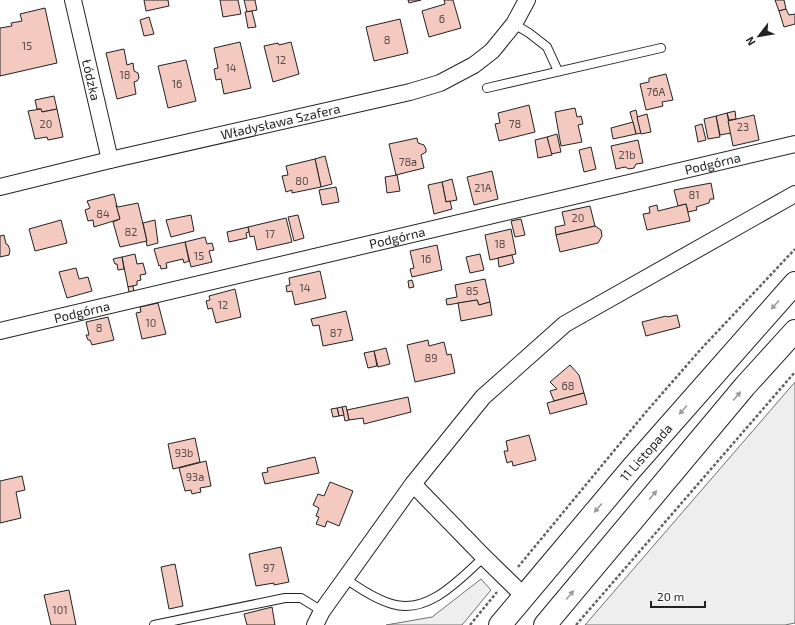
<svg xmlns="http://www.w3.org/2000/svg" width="795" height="625" font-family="'Exo 2',sans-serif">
	<rect width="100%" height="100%" fill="#fff"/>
	<!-- green -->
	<g fill="#eee" stroke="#6f6f6f">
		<path d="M795,382V623L785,625H585Z"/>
		<path d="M481,579L491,590L462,625H386L432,617Z"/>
	</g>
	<!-- building -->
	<g fill="#f3c9c0" stroke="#222">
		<path d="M144,0H168L169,6L146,11Z"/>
		<path d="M220,0H238L241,14L223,17Z"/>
		<path d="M244,0H255L257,10L247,12Z"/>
		<path d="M408,0H421L409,3Z"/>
		<path d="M444,0H453L461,28L429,37L422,11L445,4Z"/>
		<path d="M775,0H784L786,9L779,11Z"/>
		<path d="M45,8L57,63L0,76V28L12,26L11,23L22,21L20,14Z"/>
		<path d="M786,9L789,15L795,14V24L784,27L779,11Z"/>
		<path d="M252,11L256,27L248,28L245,12Z"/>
		<path d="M149,17L154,34L144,36L140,20Z"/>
		<path d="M400,19L408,53L374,61L366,27Z"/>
		<path d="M240,42L251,88L224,94L221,79L216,80L214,69L218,68L214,48Z"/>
		<path d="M291,42L299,74L273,82L264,46L278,43L279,45Z"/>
		<path d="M124,49L127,65L133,63L134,71L138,73L139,78L137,81L134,82L136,94L117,99L106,53Z"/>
		<path d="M186,60L196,101L168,108L158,66Z"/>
		<path d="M666,74L673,100L662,102L663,106L646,110L640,84L649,82V78Z"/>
		<path d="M54,96L57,109L42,112L41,109H37L35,100Z"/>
		<path d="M529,105L535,132L499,141L495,124L500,123L498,113Z"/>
		<path d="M575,108L577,117L581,116L583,124L578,125L582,142L561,146L555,112Z"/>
		<path d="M41,109L42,112L57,109L63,137L48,140L47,137L35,139L28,111Z"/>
		<path d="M636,110L641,133L636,134L630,112Z"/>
		<path d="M735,111L736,119L729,120L727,113Z"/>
		<path d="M727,113L731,133L720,135L716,116Z"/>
		<path d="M647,114L651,132L641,134L637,117Z"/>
		<path d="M754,115L759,140L733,146L728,121Z"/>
		<path d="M716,116L720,137L708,139L704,119Z"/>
		<path d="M633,122L636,134L613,139L611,128Z"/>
		<path d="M702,124L706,140L698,142L695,126Z"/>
		<path d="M557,134L561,152L551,154L547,137Z"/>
		<path d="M547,137L552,155L538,158L535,140Z"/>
		<path d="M417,138L418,143L424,145L426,149V152L421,155L424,168L396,175L389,144Z"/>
		<path d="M638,140L643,163L636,164L634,168L629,169L625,167L616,169L611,146Z"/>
		<path d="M591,147L596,169L584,172L579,150Z"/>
		<path d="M325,156L332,184L321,187L315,159Z"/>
		<path d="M315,159L321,187L292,193V190L286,192L282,176L288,175L286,166Z"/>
		<path d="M492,171L498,199L474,205L467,177Z"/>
		<path d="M397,175L400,191L387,193L385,177Z"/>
		<path d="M452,179L457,200L446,202L442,182Z"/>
		<path d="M442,182L446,202L450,201L452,209L434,214L428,185Z"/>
		<path d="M711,183L714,199H710L709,203L696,207L697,210L688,212L686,204L678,206L674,190Z"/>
		<path d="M336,187L339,202L322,205L319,190Z"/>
		<path d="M114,194L120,219L94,227L93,220L88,221L85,210L90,208L87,201Z"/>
		<path d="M138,203L147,241L120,247L113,222L120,219L116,205L118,207Z"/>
		<path d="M686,204L690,221L647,230L643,214L650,213L649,207L657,205L658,211Z"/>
		<path d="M590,206L595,226L556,235L555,227L565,225L562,212Z"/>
		<path d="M191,215L194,231L171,237L166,220Z"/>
		<path d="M298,215L304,238L294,241L288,217Z"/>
		<path d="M286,218L292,242L257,250L254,236L250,237L248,227Z"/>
		<path d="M521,219L525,235L515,237L511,221Z"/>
		<path d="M61,220L67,243L35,251L29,229Z"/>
		<path d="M155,220L158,243L147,246L146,241H147L143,223Z"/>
		<path d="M595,226L601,230L602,236L598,243L560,252L556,235Z"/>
		<path d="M248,227L249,232L246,233L247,238L229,242L227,232Z"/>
		<path d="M511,229L516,254L490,260L485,235Z"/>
		<path d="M4,235L6,244L8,245L10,250L9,255L0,257V236Z"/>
		<path d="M205,237L207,244L212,243L214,250L209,251L212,262L191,267L185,242Z"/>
		<path d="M185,242L189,261L184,263L183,259L166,263L167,268L161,269L160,265L159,266L154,249Z"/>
		<path d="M437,245L442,270L412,277L410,269L414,268L410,251Z"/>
		<path d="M135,254L137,264L143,263L146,274L140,275L141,280L137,281V285L128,287L122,257Z"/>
		<path d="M480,254L484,270L470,273L466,257Z"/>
		<path d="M512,255L514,263L499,267L498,258Z"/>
		<path d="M122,257L124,269L118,270L117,264H115L113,259Z"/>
		<path d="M76,268L79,279L88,277L92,291L67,298L59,272Z"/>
		<path d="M320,271L326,298L295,305L292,291L287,292L286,286L290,285L289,278Z"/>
		<path d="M485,279L490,302L479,305L477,300L447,305L446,299L457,297L455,285Z"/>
		<path d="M412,280L414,287L409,288L408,281Z"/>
		<path d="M133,286L134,291L129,292L128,287Z"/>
		<path d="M235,289L241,317L216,323L212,308L208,309L206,301L210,300L209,296Z"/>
		<path d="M477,300L479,305L490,302L492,315L461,321L458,303Z"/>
		<path d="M158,303L166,334L142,339L136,313L141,312L140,307Z"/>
		<path d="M346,311L353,340L323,346L319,325L313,326L311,319Z"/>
		<path d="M677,315L680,327L646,336L642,322L666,316L667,317Z"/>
		<path d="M108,317L114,340L92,345L90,340H88L86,335H89L86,322Z"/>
		<path d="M428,340L429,346L444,342L447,355L451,354L455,373L415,382L407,345Z"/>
		<path d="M386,348L390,364L378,367L374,351Z"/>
		<path d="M374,351L377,366L368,368L364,353Z"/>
		<path d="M570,365L579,375L584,393L554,401L550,391L557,389L550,382Z"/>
		<path d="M584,393L587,404L550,414L547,403Z"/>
		<path d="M408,397L411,412L364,424L363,418L349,420L347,410Z"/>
		<path d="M346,406L349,420L345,421L342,407Z"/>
		<path d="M342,407L344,415L339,416L337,408Z"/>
		<path d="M337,408L339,416L333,417L331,409Z"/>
		<path d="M529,435L536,460L513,466L512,461L507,463L504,451H508L506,441Z"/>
		<path d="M195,438L200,462L173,469L168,444Z"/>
		<path d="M315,457L319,473L265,484L262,473L268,472L267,468Z"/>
		<path d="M206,461L211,486L200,488L201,492L192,494L191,490L185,491L179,468Z"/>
		<path d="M22,476L25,490L16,492L21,518L0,523V481Z"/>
		<path d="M330,482L353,491L339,526L327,521L325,527L316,524L319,517L316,516L319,508L313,505L318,494L324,496Z"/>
		<path d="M281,547L289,582L274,585V583L256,586L249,554Z"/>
		<path d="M175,564L183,606L169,609L161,567Z"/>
		<path d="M69,590L76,625H51L44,595Z"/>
		<path d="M272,607L275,625H247L244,614Z"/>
	</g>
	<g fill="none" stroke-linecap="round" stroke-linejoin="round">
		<!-- service casing -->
		<g stroke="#222" stroke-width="10">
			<g id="service">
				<path d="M514,24L529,33L547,47L558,71"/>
				<path d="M487,88L661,48"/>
				<path d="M346,579C360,589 375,599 392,604C428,615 460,579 484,557"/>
				<path d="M154,625L285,598H301L322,611"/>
			</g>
		</g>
		<!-- minor casing -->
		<g stroke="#222" stroke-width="18">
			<g id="minor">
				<path id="s1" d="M73,0L110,160"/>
				<path id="s2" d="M0,187L110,160L410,92L440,83L474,65L492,51L514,24L527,0"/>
				<path id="s3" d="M0,331L795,144"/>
				<path d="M413,484L484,557L524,596"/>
				<path d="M315,625L322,611L413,484L483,397L565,324L795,194"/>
			</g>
		</g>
		<!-- secondary casing -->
		<g stroke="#222" stroke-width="24">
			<g id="secondary">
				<path id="s4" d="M500,625L632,468L795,283"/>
				<path d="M545,625L745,386L795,331"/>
			</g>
		</g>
		<!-- path -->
		<g stroke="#646464" stroke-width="2.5" stroke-dasharray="3 2" stroke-linecap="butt">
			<path d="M518,567L646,412L701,349L795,249"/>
			<path d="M470,625L497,592"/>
			<path d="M576,625L795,372"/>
		</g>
		<!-- service -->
		<use href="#service" stroke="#fff" stroke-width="8"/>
		<!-- minor -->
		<use href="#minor" stroke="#fff" stroke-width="16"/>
		<!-- secondary -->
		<use href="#secondary" stroke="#fff" stroke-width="22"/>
	</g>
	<!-- one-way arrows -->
	<defs><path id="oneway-solid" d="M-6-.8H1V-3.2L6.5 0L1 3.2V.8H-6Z"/></defs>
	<g fill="#9c9c9c">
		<use href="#oneway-solid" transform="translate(775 305) rotate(132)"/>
		<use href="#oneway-solid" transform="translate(737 396) rotate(-50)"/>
		<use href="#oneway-solid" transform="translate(683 410) rotate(131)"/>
		<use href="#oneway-solid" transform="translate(653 495) rotate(-50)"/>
		<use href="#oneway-solid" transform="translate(598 508) rotate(130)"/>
		<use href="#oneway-solid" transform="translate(570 595) rotate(-50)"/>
	</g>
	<g text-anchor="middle" stroke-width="3" stroke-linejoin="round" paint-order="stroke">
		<!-- number labels -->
		<g font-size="11" fill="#564c4a">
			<text x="442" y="23">6</text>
			<text x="387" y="44">8</text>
			<text x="27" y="50">15</text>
			<text x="281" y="64">12</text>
			<text x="231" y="72">14</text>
			<text x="125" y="79">18</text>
			<text x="177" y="88">16</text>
			<text x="656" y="96">76A</text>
			<text x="46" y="128">20</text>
			<text x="515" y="128">78</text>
			<text x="743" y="131">23</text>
			<text x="627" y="159">21b</text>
			<text x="408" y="166">78a</text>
			<text x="302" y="185">80</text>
			<text x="483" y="192">21A</text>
			<text x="694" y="199">81</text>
			<text x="103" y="218">84</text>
			<text x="578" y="222">20</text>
			<text x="131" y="236">82</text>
			<text x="270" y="238">17</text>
			<text x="500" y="248">18</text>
			<text x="199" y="260">15</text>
			<text x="426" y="263">16</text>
			<text x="305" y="292">14</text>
			<text x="472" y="295">85</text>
			<text x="223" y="309">12</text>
			<text x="151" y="327">10</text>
			<text x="99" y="332">8</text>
			<text x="336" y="337">87</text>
			<text x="431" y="362">89</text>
			<text x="568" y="390">68</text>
			<text x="184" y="457">93b</text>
			<text x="195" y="481">93a</text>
			<text x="269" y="572">97</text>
			<text x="60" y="614">101</text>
		</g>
		<!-- street labels -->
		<g font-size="13" fill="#222" stroke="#fff">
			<text dy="5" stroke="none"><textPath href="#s1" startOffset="82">Łódzka</textPath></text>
			<text dy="5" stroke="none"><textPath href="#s2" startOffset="288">Władysława Szafera</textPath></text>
			<text dy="5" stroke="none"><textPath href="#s3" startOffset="732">Podgórna</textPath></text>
			<text dy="5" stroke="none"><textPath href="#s3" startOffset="408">Podgórna</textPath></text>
			<text dy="5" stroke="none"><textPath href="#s3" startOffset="84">Podgórna</textPath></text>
			<text dy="5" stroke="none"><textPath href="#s4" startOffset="226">11 Listopada</textPath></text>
		</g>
	</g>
	<!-- north arrow -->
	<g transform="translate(759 36) rotate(239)" stroke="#ffffff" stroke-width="3" paint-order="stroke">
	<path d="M0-3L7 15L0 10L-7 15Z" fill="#222222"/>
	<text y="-6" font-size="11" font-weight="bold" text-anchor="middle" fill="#222222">N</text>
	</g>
	<!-- scale -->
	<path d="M651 601v6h54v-6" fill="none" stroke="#222222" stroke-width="2"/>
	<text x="657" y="601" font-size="12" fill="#222222" stroke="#ffffff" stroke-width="3" paint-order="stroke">20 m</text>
</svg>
